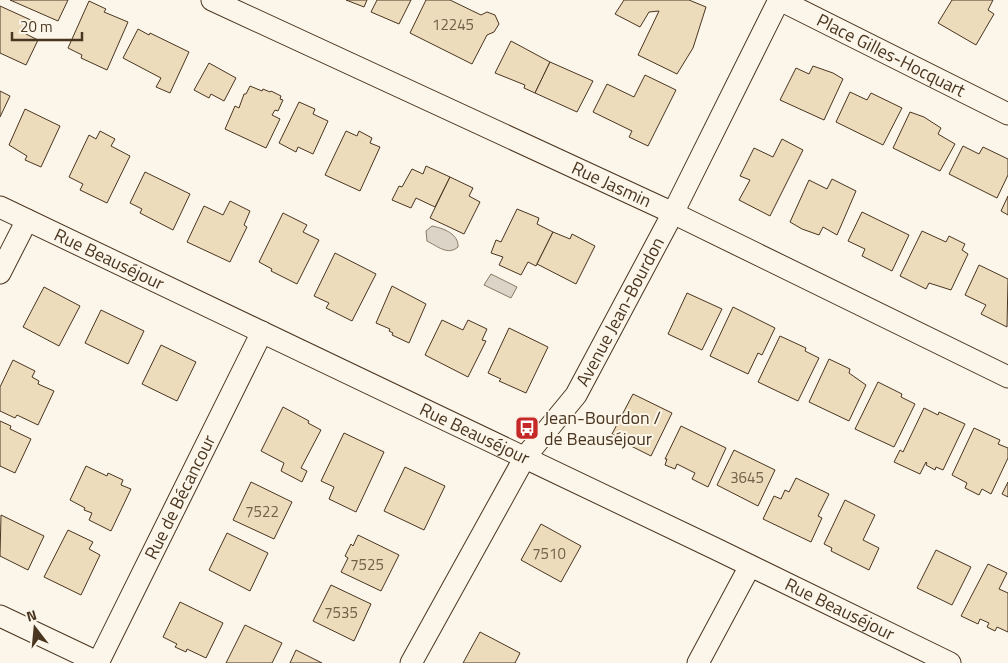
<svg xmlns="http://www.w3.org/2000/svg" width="1008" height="663" font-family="'Titillium Web',sans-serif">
	<rect width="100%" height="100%" fill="#fbf6e9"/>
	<!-- water -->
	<g fill="#dcd4c6" stroke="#887966">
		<path d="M432,226C443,228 459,234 458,247C448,256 437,246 427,241L426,231Z"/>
		<path d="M491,274L517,287L511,298L484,285Z"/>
	</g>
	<!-- building -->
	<g fill="#ecdcbc" stroke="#4a3520">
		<path d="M10,0H68L58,21Z"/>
		<path d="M346,0H367L364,7Z"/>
		<path d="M377,0H411L399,24L371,12Z"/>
		<path d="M426,0H450L481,15L487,12L495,15L499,24L494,32L487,35L472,64L410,33Z"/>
		<path d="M624,0H689L706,7L693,48L677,74L638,55L659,11L649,12L640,27L615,14Z"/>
		<path d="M952,0H993L988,10L994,14L976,45L938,23Z"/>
		<path d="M89,1L106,9L104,12L128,22L107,70L81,58L82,55L68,48Z"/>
		<path d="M0,6L33,21L26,34L38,40L26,65L0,53Z"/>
		<path d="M138,29L149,35L150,33L189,52L170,93L156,87L161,78L123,58Z"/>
		<path d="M511,41L550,62L535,93L524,88L525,85L495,73Z"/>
		<path d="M550,62L593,81L577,112L535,93Z"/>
		<path d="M209,63L236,78L224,101L211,94L209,98L194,90Z"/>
		<path d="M813,66L833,73L843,79L824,120L780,100L796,68L809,74Z"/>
		<path d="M645,75L676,90L648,146L629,137L632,131L593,112L607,84L634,97Z"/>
		<path d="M250,86L262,91L263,89L270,92L271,91L281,96L280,99L283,100L278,111L275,110L272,115L280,119L266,148L225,129L235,106L239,108L244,94H246Z"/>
		<path d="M0,91L10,96L0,117Z"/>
		<path d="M850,92L867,100L871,93L902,108L883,145L836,122Z"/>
		<path d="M299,102L315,109L313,114L328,121L313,154L298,147L296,152L279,143Z"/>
		<path d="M25,109L60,126L41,167L25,160L27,156L9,145Z"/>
		<path d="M910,112L924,117L941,128L938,134L955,144L940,171L893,148Z"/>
		<path d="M100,131L115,139L111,146L130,156L107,203L80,190L83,184L69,177L89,135L96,139Z"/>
		<path d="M346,131L357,136L359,131L372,138L370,143L380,147L360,191L325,175Z"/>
		<path d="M782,139L803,150L770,216L739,200L750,180L740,176L754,148L773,157Z"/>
		<path d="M963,146L979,154L983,147L1008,159V175L997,198L949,174Z"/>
		<path d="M426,166L450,177L435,207L416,198L411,208L392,200L399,186L402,187L412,169L423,174Z"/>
		<path d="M145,172L190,194L173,230L140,213L142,209L130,203Z"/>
		<path d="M450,177L473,188L469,196L480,202L464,234L430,218Z"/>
		<path d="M832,179L856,191L837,235L823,227L819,235L802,229L790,222L809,180L827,189Z"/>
		<path d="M1008,196V215L1001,211Z"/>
		<path d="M230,201L250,211L244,225L247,227L230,262L187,242L204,206L223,215Z"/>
		<path d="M517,209L539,218L537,224L553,232L536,266L528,262L521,275L499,265L503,257L491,253L496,240L501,242Z"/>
		<path d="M862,212L909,235L892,271L862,256L865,249L848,241Z"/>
		<path d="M283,213L307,225L303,232L319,240L297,284L271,271L272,269L259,262Z"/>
		<path d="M922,231L946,242L949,236L965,244L962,250L968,254L951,290L929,283L926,289L900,276Z"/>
		<path d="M553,232L570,239L572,234L595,246L576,284L537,264Z"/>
		<path d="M335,253L376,274L352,321L326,308L329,303L314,296Z"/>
		<path d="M979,265L1008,279L1007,327L981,314L986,305L965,295Z"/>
		<path d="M392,286L426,304L409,343L392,335L393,333L389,331L390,329L376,323Z"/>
		<path d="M44,287L80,306L59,346L23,327Z"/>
		<path d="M687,293L722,309L702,350L668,334Z"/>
		<path d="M733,307L775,328L762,355L758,353L748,374L710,356Z"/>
		<path d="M101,310L144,331L128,364L85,343Z"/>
		<path d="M442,320L463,330L468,320L487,329L482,340L486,341L468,377L425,355Z"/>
		<path d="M509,328L548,347L526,393L499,381L501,379L488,373Z"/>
		<path d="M780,336L806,348L805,351L819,358L798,401L758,382Z"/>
		<path d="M161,345L196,362L177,401L142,384Z"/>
		<path d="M829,359L850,369L849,373L866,385L849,421L809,402Z"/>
		<path d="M13,360L35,371L32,377L39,381L38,384L54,391L38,425L17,415L15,418L0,411V387Z"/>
		<path d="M878,382L902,394L901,397L915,404L894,447L855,429Z"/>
		<path d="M633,394L672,413L651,456L625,443L626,441L612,434Z"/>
		<path d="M283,407L309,421L308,423L321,430L301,468L307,471L302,482L281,471L284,463L261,451Z"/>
		<path d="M924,408L938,415L939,412L965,424L943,470L936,467L935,470L926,465L927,463L926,462L920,474L894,462L900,450L903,452Z"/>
		<path d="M0,421L11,426L10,429L31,439L15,473L0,466Z"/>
		<path d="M681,426L726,448L708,487L692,479L695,473L677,464L675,469L665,465L667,459H665Z"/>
		<path d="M974,428L1000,440L998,444L1008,448V458L991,494L982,489L979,495L965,488L967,483L952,475Z"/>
		<path d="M344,433L384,452L356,512L329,499L334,487L321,481Z"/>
		<path d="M734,450L775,470L758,506L717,485Z"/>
		<path d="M86,466L107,476L108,473L123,480L121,485L131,489L111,531L89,520L92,513L84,510L85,508L70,500Z"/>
		<path d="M405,467L445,486L424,530L384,511Z"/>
		<path d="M796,478L829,494L818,516L822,518L811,542L763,519L774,496L781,499L785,490L789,492Z"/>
		<path d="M251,482L292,502L274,539L233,520Z"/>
		<path d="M1008,482V497L1002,494Z"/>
		<path d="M845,500L875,515L863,540L879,548L869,570L831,551L832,548L824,544Z"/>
		<path d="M1,515L44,536L28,570L0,556Z"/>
		<path d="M541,524L581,546L561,582L521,560Z"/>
		<path d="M68,530L93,542L89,549L100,555L81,595L44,577Z"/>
		<path d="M227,533L268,553L250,591L209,570Z"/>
		<path d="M358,535L399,555L381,591L341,572L348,558L345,556L351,544L353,546Z"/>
		<path d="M936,550L971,567L952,605L917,588Z"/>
		<path d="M988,564L1007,573L999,589L1008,593V632L997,627L995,631L987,627L989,623L980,619L978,624L961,616Z"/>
		<path d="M331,585L371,604L354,641L313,621Z"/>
		<path d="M180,602L223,623L206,658L187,649L186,652L175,647L177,644L163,637Z"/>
		<path d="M245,625L282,643L272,663H226Z"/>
		<path d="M480,632L520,653L515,663H463Z"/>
		<path d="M296,650L322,663H290Z"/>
	</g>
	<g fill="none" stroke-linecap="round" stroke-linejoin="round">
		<!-- street casing -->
		<g stroke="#4a3520" stroke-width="23">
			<g id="street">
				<path id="s1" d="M212,0L673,213L1008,377"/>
				<path id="s2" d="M780,0L1008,114"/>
				<path id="s3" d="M0,207L716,549L950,663"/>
				<path d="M0,273L27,220"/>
				<path d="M0,616L99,663"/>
				<path id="s4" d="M98,663L262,332"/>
				<path id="s5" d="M411,663L525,457L576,395L673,213L779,0"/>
				<path d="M698,663L750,566"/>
			</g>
		</g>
		<!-- street -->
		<use href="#street" stroke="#fbf6e9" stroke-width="21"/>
	</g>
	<!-- icons -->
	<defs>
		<g id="bus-square" transform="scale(1.25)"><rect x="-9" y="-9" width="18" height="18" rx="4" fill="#c62828" stroke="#fbf6e9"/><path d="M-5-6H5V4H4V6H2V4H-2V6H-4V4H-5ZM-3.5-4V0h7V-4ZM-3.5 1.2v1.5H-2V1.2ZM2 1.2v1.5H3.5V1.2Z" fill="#fff"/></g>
	</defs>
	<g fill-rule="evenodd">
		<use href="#bus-square" x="527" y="428"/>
	</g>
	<g text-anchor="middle" stroke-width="4" stroke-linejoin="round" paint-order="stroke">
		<!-- number labels -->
		<g font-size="15" fill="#725f47">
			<text x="453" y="30">12245</text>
			<text x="747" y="483">3645</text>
			<text x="262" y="517">7522</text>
			<text x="549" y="559">7510</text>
			<text x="367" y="570">7525</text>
			<text x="341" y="618">7535</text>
		</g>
		<!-- street labels -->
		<g font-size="18" fill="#4a3520" stroke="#fbf6e9">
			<text dy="6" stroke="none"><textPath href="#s2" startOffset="124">Place Gilles-Hocquart</textPath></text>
			<text dy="6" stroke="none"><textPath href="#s1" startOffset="440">Rue Jasmin</textPath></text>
			<text dy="6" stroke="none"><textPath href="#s3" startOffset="121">Rue Beauséjour</textPath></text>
			<text dy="6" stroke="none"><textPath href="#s5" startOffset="410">Avenue Jean-Bourdon</textPath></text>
			<text dy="6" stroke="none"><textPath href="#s3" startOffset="526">Rue Beauséjour</textPath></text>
			<text dy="6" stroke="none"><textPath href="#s4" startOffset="185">Rue de Bécancour</textPath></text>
			<text dy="6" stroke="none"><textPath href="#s3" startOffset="931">Rue Beauséjour</textPath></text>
		</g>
		<!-- poi labels -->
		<g font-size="18" fill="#4a3520" stroke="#fbf6e9" text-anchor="start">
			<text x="544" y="424">Jean-Bourdon /<tspan x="544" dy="21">de Beauséjour</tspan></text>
		</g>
	</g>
	<!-- north arrow -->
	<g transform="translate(35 628) rotate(344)" stroke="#fbf6e9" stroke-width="4" paint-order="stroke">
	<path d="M0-4L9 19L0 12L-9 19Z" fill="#4a3520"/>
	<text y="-8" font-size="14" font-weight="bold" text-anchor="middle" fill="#4a3520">N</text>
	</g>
	<!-- scale -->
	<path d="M12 32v8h70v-8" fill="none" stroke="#4a3520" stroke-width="2.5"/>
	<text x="20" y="32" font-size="15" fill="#4a3520" stroke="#fbf6e9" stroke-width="4" paint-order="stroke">20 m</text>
</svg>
